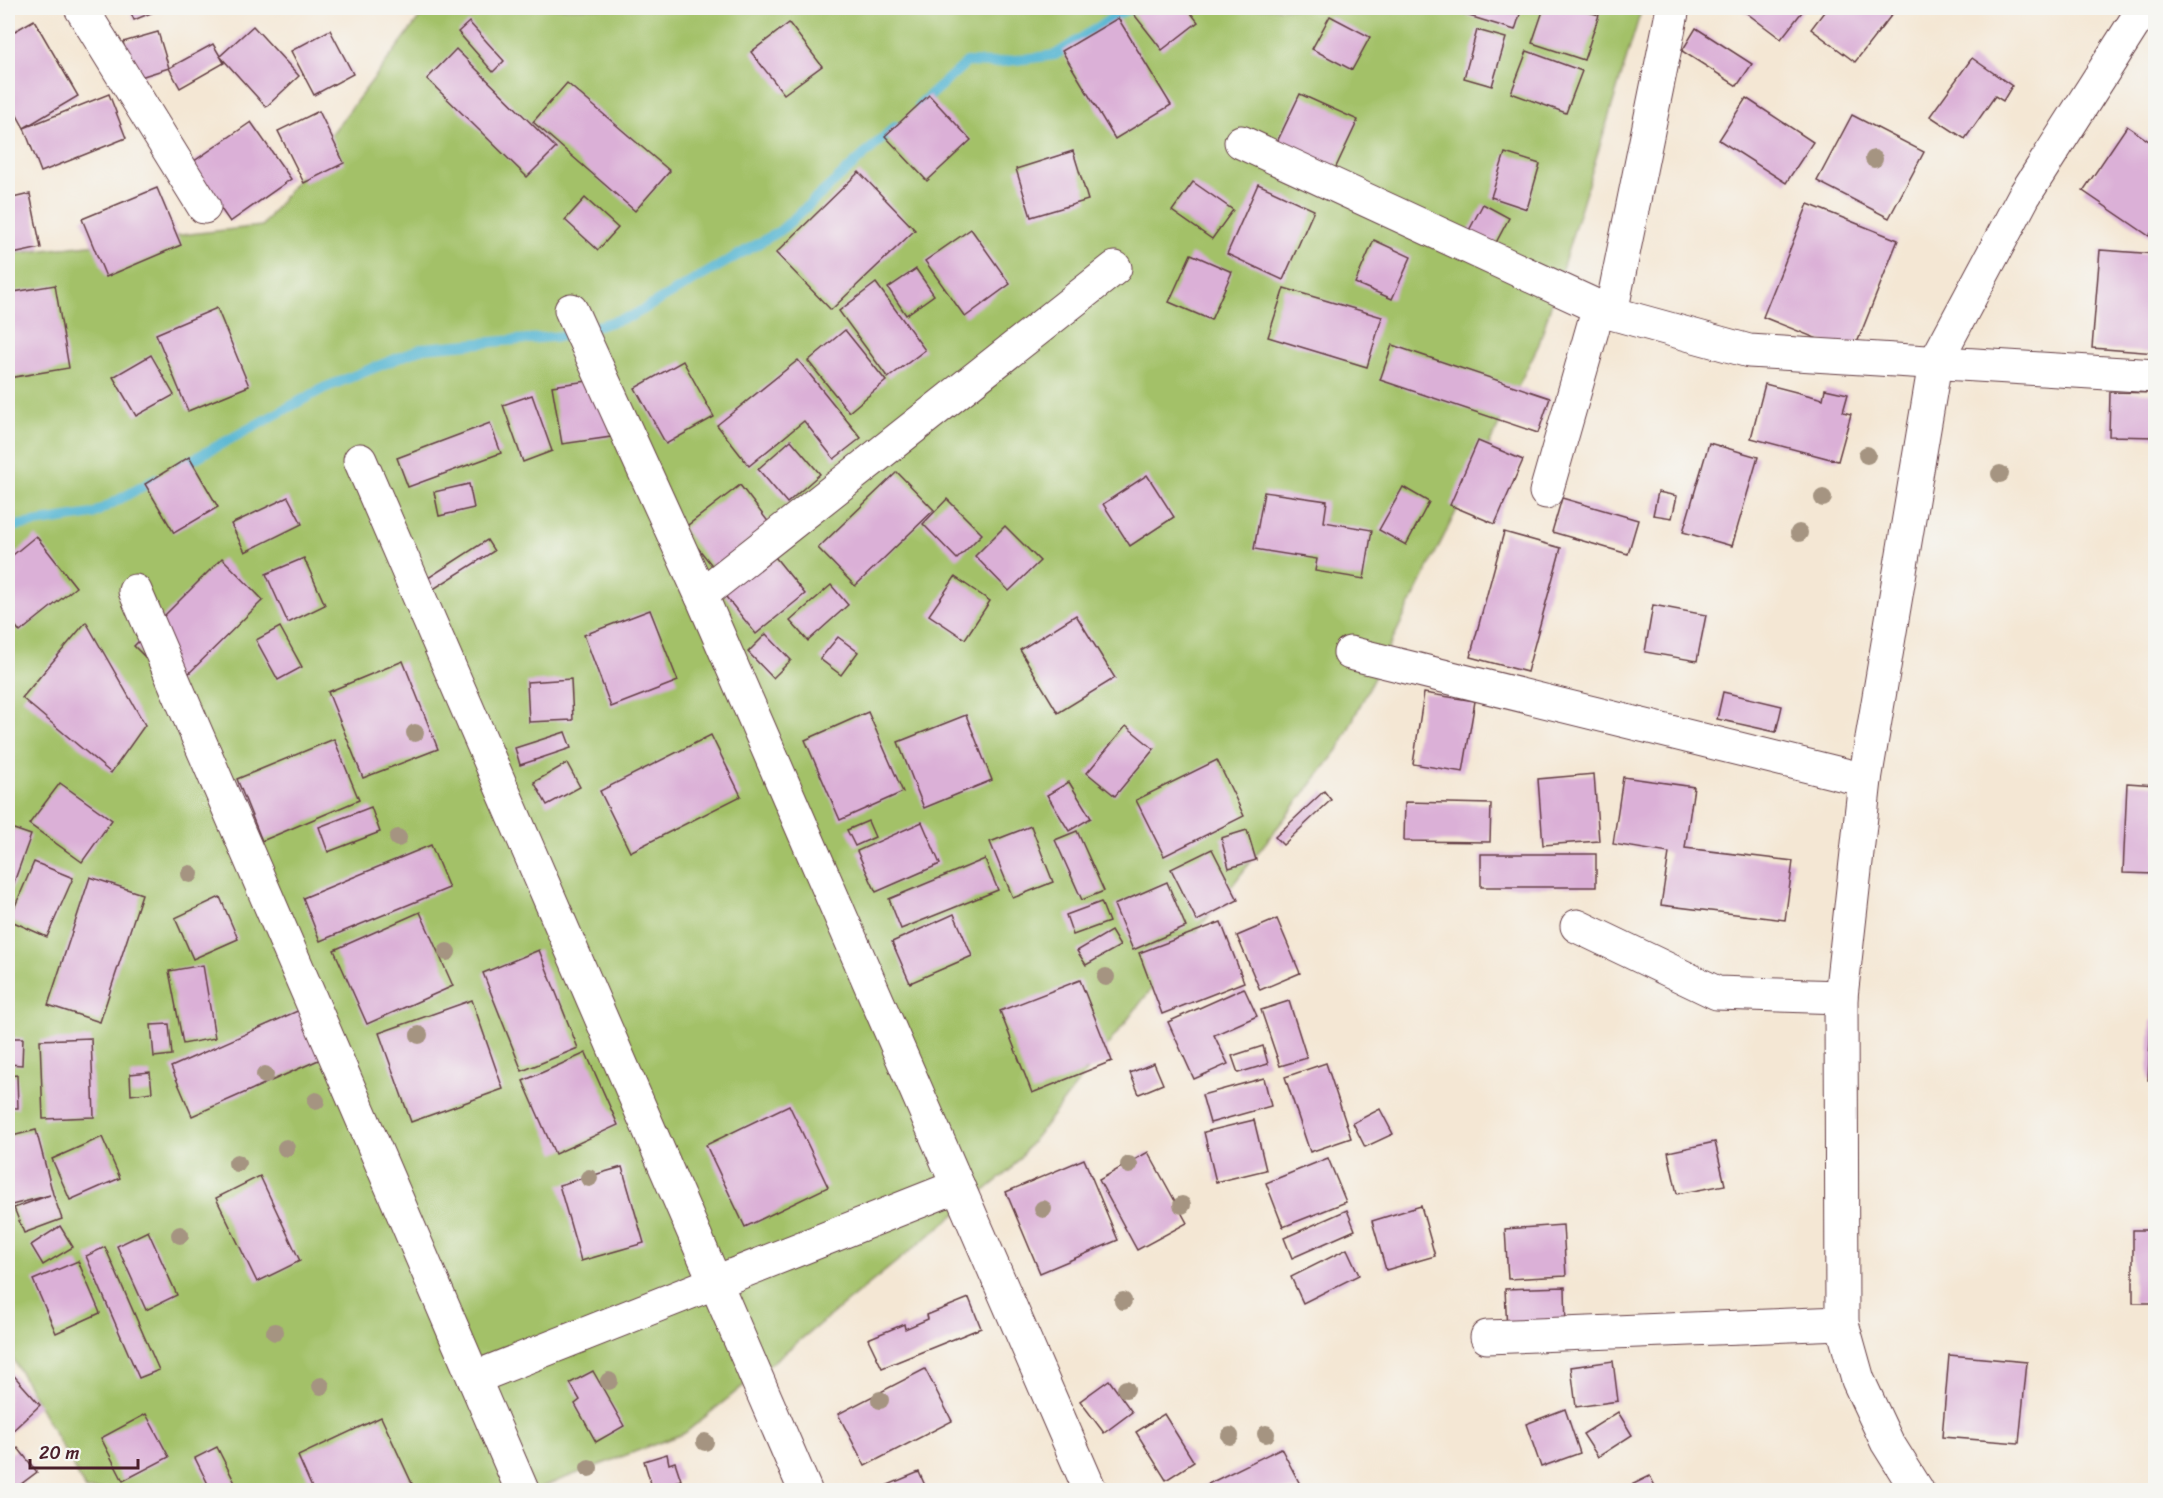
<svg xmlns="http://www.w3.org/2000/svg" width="2163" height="1498" font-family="Sriracha,sans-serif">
	<rect width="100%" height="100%" fill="#f6f6f2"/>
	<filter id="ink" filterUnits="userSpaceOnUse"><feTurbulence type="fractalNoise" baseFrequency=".0167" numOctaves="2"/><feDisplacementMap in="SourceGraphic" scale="12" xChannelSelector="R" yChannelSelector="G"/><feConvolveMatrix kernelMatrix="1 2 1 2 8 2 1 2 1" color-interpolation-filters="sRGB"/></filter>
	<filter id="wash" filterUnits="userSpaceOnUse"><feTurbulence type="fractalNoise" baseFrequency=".008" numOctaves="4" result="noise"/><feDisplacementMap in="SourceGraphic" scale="24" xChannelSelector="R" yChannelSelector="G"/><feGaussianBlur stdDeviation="1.35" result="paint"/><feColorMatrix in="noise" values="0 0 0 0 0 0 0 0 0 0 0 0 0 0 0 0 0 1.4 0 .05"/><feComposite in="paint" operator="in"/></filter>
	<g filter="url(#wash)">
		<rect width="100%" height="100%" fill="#f4e7d4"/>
		<!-- green -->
		<path fill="#a3c168" stroke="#76704a" stroke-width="1.5" d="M427,8H1642L1539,344L1338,750L1010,1170L685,1433L533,1490H86L8,1350V254L262,226Z"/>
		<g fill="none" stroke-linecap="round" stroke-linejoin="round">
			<!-- stream -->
			<g stroke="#54b5d2" stroke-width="10">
				<path d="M919,105L967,62L993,63L1055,55L1122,12L1135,8"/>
				<path d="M181,466L324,388L423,348L563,336L632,316L780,231L896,126"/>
				<path d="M8,527L93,514L156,479"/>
			</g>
		</g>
		<g id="blocks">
			<!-- building -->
			<g fill="#dbb0d7">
				<path d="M129,8H163L134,20Z"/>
				<path d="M1129,8H1187L1198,22L1162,50Z"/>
				<path d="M1443,8H1522L1515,30Z"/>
				<path d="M1544,8H1575L1599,15L1584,60L1532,43Z"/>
				<path d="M1740,8H1805L1781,39Z"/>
				<path d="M1827,8H1897L1855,62L1811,29Z"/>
				<path d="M1330,16L1370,37L1352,70L1312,49Z"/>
				<path d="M1118,18L1171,105L1115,139L1062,51Z"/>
				<path d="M34,20L78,96L24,128L109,94L126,138L41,172L24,128L8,99V35Z"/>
				<path d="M469,22L504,61L493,72L458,32Z"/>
				<path d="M789,23L822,66L784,94L751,52Z"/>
				<path d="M253,26L299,76L266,107L220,56L224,63L180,88L169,68L213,44L220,56Z"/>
				<path d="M1696,28L1752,64L1737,86L1682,51Z"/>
				<path d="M330,30L353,74L314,95L291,51Z"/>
				<path d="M1477,30L1506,38L1492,86L1464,78Z"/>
				<path d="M158,32L169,68L134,79L123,42Z"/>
				<path d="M456,49L556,148L527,177L427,79Z"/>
				<path d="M1527,51L1582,71L1566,113L1511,93Z"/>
				<path d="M1972,58L2012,86L2003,101L1995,96L1965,139L1930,116Z"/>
				<path d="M567,83L670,171L635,211L533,122Z"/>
				<path d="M1300,94L1358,120L1335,169L1277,142Z"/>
				<path d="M929,95L971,140L927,181L885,136Z"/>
				<path d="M1746,98L1813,142L1786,183L1719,140Z"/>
				<path d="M319,111L344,163L304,183L278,131Z"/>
				<path d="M1852,115L1924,152L1889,218L1817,181Z"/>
				<path d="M251,122L291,179L230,222L190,164Z"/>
				<path d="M2127,126L2156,146V226L2149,236L2083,191Z"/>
				<path d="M1073,151L1088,200L1031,217L1016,169Z"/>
				<path d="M1505,153L1540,164L1527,209L1491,197Z"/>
				<path d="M859,172L915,230L831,310L776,253Z"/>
				<path d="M1193,182L1233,210L1212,239L1172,211Z"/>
				<path d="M1258,184L1314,210L1283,280L1227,254Z"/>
				<path d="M157,188L181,245L106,277L82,219Z"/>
				<path d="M30,194L41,248L8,255V199Z"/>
				<path d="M585,198L618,228L598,250L565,220Z"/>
				<path d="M1483,204L1509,218L1490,254L1464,240Z"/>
				<path d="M1808,204L1898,240L1853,353L1763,317Z"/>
				<path d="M971,229L1010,284L965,317L925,261Z"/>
				<path d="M1374,240L1411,257L1392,299L1355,283Z"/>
				<path d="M2100,250L2156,254V353L2092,348Z"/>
				<path d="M1191,254L1232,272L1211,320L1169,302Z"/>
				<path d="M916,269L934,295L906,315L888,288Z"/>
				<path d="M876,283L925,350L888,378L839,311Z"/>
				<path d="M55,285L69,368L8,378V293Z"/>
				<path d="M1284,288L1382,317L1367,367L1268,337Z"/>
				<path d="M217,308L249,386L188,411L156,334Z"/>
				<path d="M845,330L886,381L849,412L808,361Z"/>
				<path d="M1392,345L1550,398L1538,433L1380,380Z"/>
				<path d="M151,355L174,395L136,416L113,377Z"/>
				<path d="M798,360L861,438L834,459L804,421L749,466L717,425Z"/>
				<path d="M683,361L714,417L666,444L635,388Z"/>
				<path d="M602,379L611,437L562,444L552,386Z"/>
				<path d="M1765,384L1823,399L1825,389L1848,394L1843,412L1851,414L1838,461L1751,438Z"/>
				<path d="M2110,392L2156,393V437L2109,436Z"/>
				<path d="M532,395L552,451L523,462L503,405Z"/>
				<path d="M490,423L501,453L408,487L397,458Z"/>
				<path d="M791,440L820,474L787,503L758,469Z"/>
				<path d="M1478,441L1523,460L1495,524L1450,505Z"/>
				<path d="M1709,443L1758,457L1732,546L1683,532Z"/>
				<path d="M189,457L218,507L174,533L145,484Z"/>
				<path d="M897,472L934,510L855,586L818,548Z"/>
				<path d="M1147,475L1174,517L1130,546L1103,504Z"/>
				<path d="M469,484L474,508L439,516L434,492Z"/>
				<path d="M740,485L770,524L714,568L683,529Z"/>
				<path d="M1403,487L1429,502L1406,545L1379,530Z"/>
				<path d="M1264,492L1327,501L1324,522L1372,530L1364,579L1315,571L1317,559L1254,549Z"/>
				<path d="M1658,492L1677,496L1672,518L1653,515Z"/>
				<path d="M288,497L302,524L245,552L231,524Z"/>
				<path d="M1562,498L1638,520L1628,554L1552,532Z"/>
				<path d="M947,499L982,534L957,559L923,524Z"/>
				<path d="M1005,526L1040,561L1009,591L975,556Z"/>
				<path d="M1504,532L1561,548L1527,672L1470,657Z"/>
				<path d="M36,536L76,587L20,632L8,616V559Z"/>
				<path d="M487,540L494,551L432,590L425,580Z"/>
				<path d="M771,552L805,594L756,634L722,592Z"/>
				<path d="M222,558L263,600L175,687L134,646Z"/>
				<path d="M304,558L325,605L288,623L266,574Z"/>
				<path d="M955,577L990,601L965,639L929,615Z"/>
				<path d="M831,585L848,605L808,641L790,621Z"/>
				<path d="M1653,605L1706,615L1697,661L1645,652Z"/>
				<path d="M650,610L678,681L611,707L584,635Z"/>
				<path d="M1076,615L1115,678L1058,713L1020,650Z"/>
				<path d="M86,622L145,725L111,773L22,698Z"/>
				<path d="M280,627L302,667L278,680L256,640Z"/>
				<path d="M766,634L791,660L773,678L748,652Z"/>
				<path d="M838,637L858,652L841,675L820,659Z"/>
				<path d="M403,661L438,749L363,778L328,692Z"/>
				<path d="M571,679L573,720L529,722L527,682Z"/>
				<path d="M1723,692L1782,706L1776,732L1717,719Z"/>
				<path d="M1424,693L1475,701L1463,772L1413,764Z"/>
				<path d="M868,712L903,792L840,820L805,740Z"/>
				<path d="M966,715L992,780L924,808L898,742Z"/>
				<path d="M1126,726L1154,749L1115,796L1087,773Z"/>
				<path d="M565,732L571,748L520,765L515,748Z"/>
				<path d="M711,735L741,796L630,852L600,791Z"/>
				<path d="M334,739L359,800L262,841L237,779Z"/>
				<path d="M1217,760L1244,816L1164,856L1136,800Z"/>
				<path d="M567,763L580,787L547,805L534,782Z"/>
				<path d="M1594,774L1599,841L1543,845L1538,779Z"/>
				<path d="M1623,777L1694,787L1685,848L1793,861L1785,920L1661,905L1669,853L1613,844Z"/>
				<path d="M1069,782L1091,818L1069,831L1047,795Z"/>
				<path d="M60,783L112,820L82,862L29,824Z"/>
				<path d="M2127,783L2156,785V874L2123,873Z"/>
				<path d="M1324,791L1331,800L1283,845L1275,837Z"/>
				<path d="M1405,802L1491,804L1490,842L1404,841Z"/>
				<path d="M371,807L380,832L328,852L319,827Z"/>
				<path d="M868,821L875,837L855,846L847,830Z"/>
				<path d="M922,822L940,864L876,892L857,851Z"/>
				<path d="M1031,826L1053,882L1013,898L990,842Z"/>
				<path d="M8,827L31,835L8,899Z"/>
				<path d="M1247,830L1256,860L1229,868L1221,838Z"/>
				<path d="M1077,831L1104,891L1082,900L1055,840Z"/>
				<path d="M431,845L449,888L320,941L303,898Z"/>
				<path d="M1212,849L1238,900L1197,921L1171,869Z"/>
				<rect x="1481" y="854" width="115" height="33"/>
				<path d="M985,859L998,890L901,929L889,899Z"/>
				<path d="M34,862L73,878L47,937L9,920Z"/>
				<path d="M90,877L142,894L100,1022L48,1005Z"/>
				<path d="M1167,882L1186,927L1133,950L1114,905Z"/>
				<path d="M220,897L238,939L193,959L175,918Z"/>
				<path d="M1101,902L1109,922L1073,935L1066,915Z"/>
				<path d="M420,912L453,986L367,1024L334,950Z"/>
				<path d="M954,914L972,956L910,983L892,942Z"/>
				<path d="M1277,919L1300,973L1260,990L1237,936Z"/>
				<path d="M1221,922L1244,982L1162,1014L1139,953Z"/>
				<path d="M1111,931L1120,946L1086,965L1077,951Z"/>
				<path d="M539,950L578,1048L522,1071L483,973Z"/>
				<path d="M203,965L215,1038L183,1044L169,971Z"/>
				<path d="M1080,980L1112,1061L1032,1093L1000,1011Z"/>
				<path d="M1244,988L1257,1016L1214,1035L1228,1064L1194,1079L1168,1022Z"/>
				<path d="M472,1000L503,1089L411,1122L379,1033Z"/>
				<path d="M1289,1001L1307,1058L1280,1066L1261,1010Z"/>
				<path d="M302,1009L323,1058L192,1116L171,1067Z"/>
				<path d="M2151,1020H2156V1080H2148Z"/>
				<path d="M169,1024L172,1055L154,1057L151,1025Z"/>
				<path d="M8,1038H23L22,1065L8,1064Z"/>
				<path d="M91,1038L94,1117L43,1119L40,1040Z"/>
				<path d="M1263,1046L1268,1064L1238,1073L1232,1056Z"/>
				<path d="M586,1053L618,1125L555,1154L523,1081Z"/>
				<path d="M1154,1063L1163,1084L1139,1094L1130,1073Z"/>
				<path d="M1326,1063L1351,1138L1310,1152L1285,1077Z"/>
				<path d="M150,1072L152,1092L131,1095L130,1074Z"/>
				<path d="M17,1075L18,1108H8V1076Z"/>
				<path d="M1264,1078L1271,1106L1210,1123L1202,1095Z"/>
				<path d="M789,1105L828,1187L745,1227L706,1145Z"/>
				<path d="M1380,1109L1393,1134L1365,1147L1353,1123Z"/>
				<path d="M1254,1120L1266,1170L1216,1182L1204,1132Z"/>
				<path d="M36,1130L53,1194L62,1219L24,1233L14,1208L50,1195L8,1206V1137Z"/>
				<path d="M102,1137L120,1178L70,1200L52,1159Z"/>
				<path d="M1715,1142L1725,1185L1677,1194L1668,1152Z"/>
				<path d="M1148,1152L1187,1223L1137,1250L1099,1180Z"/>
				<path d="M1328,1158L1346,1202L1283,1227L1266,1183Z"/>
				<path d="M1084,1159L1118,1240L1040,1273L1006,1192Z"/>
				<path d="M622,1167L644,1243L581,1261L559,1185Z"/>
				<path d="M260,1176L300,1261L257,1282L216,1198Z"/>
				<path d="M1421,1206L1435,1256L1386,1270L1372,1221Z"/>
				<path d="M1347,1210L1355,1230L1292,1258L1284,1238Z"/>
				<path d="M1563,1225L1566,1276L1508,1279L1505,1229Z"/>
				<path d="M60,1226L73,1247L43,1265L31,1245Z"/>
				<rect x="2133" y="1230" width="23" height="73"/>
				<path d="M148,1231L177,1295L146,1310L117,1246Z"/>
				<path d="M105,1247L159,1370L139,1378L86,1256Z"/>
				<path d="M1347,1249L1359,1275L1303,1303L1291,1277Z"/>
				<path d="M78,1261L100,1313L56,1333L33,1280Z"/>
				<path d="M1565,1287L1566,1329L1507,1332L1505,1289Z"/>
				<path d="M969,1298L981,1328L882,1368L868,1339L904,1324L905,1329L928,1319L927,1315Z"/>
				<rect x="2153" y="1340" width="3" height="44"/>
				<path d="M1949,1355L2027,1362L2019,1443L1942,1437Z"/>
				<path d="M1613,1361L1618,1401L1576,1407L1571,1367Z"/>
				<path d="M8,1369L40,1405L8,1435Z"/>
				<path d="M925,1369L952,1421L865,1466L838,1414Z"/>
				<path d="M593,1371L624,1426L596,1442L575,1404L580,1400L570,1383Z"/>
				<path d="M1109,1380L1132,1412L1104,1433L1080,1401Z"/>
				<path d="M1565,1409L1580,1453L1541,1467L1526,1424Z"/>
				<path d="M1618,1412L1632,1435L1598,1457L1583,1434Z"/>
				<path d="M146,1414L169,1457L123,1481L101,1438Z"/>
				<path d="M1164,1414L1194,1462L1166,1480L1136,1432Z"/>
				<path d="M381,1417L415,1490H313L298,1456Z"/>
				<path d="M217,1447L236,1485L226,1490H211L195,1458Z"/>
				<path d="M18,1448L37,1472L13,1490H8V1456Z"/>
				<path d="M1281,1448L1303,1490H1196Z"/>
				<path d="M667,1454L669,1464L675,1462L681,1480L674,1482L677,1490H653L644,1461Z"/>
				<path d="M919,1472L927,1490H885L883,1487Z"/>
				<path d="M1650,1476L1657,1490H1621Z"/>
			</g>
		</g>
	</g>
	<g filter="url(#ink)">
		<use href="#blocks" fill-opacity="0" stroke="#643d44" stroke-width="1.5"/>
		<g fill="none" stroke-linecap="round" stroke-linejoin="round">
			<!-- minor casing -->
			<g stroke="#643d44" stroke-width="35">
				<g id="minor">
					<path d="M81,8L204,207"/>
					<path d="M1241,142L1611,313L1749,351L2156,376"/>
					<path d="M571,310L701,595L1090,1490"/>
					<path d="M1611,313L1673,8"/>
					<path d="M360,460L805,1490"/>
					<path d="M1546,492L1599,306"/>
					<path d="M135,591L522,1490"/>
					<path d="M701,595L1115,268"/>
					<path d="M1350,653L1865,780"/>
					<path d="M1577,926L1717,993L1841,997"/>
					<path d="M1487,1337L1842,1323"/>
					<path d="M474,1378L958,1186"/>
					<path d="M1917,1490L1887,1442L1858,1380L1842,1323L1841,997L1865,780L1935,363L2024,196L2135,22L2149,8"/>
				</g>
			</g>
			<!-- minor -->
			<use href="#minor" stroke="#fff" stroke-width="33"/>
		</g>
		<!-- trees -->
		<g fill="#a59481">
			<circle cx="1874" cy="159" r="9"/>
			<circle cx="1867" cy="455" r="9"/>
			<circle cx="2000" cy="474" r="9"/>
			<circle cx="1823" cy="498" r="9"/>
			<circle cx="1799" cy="533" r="9"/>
			<circle cx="415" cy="733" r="9"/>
			<circle cx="398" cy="838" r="9"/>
			<circle cx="190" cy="874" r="9"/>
			<circle cx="447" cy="952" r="9"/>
			<circle cx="1106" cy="977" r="9"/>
			<circle cx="419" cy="1035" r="9"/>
			<circle cx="265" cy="1075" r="9"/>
			<circle cx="316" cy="1101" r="9"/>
			<circle cx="286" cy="1148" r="9"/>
			<circle cx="237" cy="1163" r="9"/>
			<circle cx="1129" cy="1165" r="9"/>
			<circle cx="589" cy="1178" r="9"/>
			<circle cx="1182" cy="1205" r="9"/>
			<circle cx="1043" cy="1209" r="9"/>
			<circle cx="180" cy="1235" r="9"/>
			<circle cx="1123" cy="1301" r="9"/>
			<circle cx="275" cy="1332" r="9"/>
			<circle cx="609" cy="1381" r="9"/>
			<circle cx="321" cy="1386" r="9"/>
			<circle cx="1126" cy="1389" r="9"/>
			<circle cx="880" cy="1400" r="9"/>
			<circle cx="1266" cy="1434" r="9"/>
			<circle cx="1230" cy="1436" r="9"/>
			<circle cx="705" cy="1442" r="9"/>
			<circle cx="589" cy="1468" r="9"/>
		</g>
	</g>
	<!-- margin -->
	<rect width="2163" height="1498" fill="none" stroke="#f6f6f2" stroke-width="30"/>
	<!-- scale -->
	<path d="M30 1459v9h108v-9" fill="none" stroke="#4a1f2b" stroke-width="3"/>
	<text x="39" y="1459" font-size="18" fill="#4a1f2b" stroke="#f6f6f2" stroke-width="4.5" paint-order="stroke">20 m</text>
</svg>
